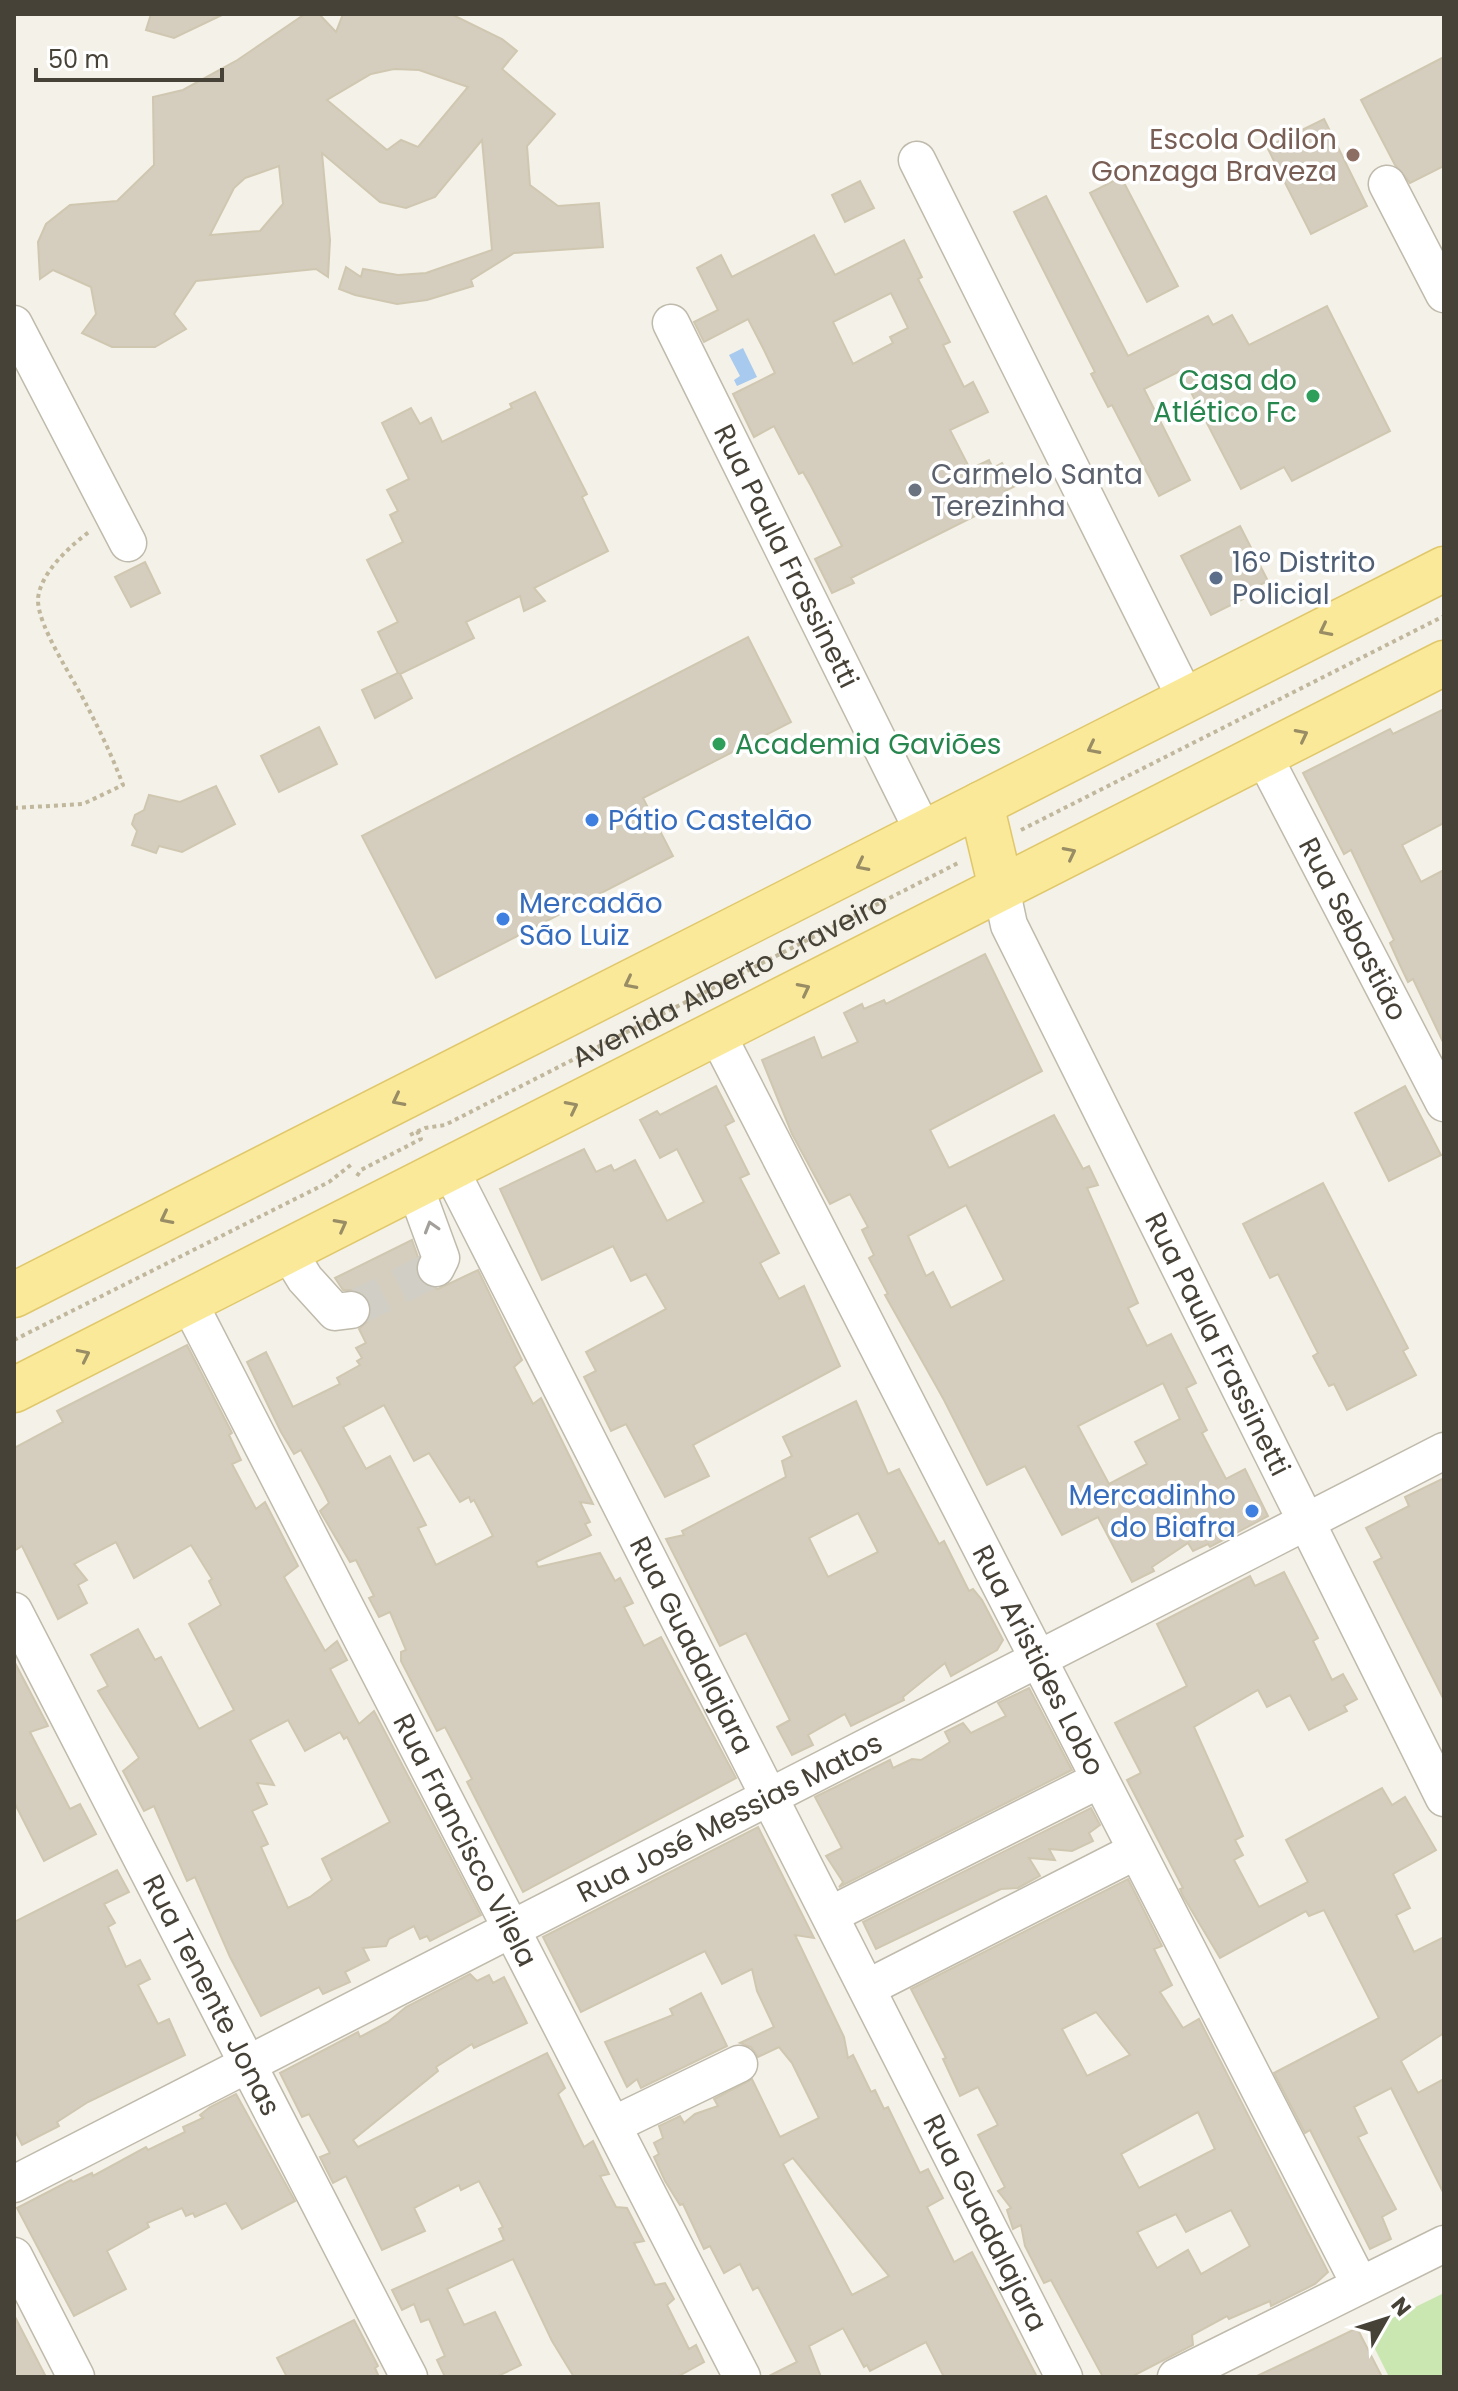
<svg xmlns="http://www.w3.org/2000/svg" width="1458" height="2391" font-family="Poppins,sans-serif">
	<rect width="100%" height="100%" fill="#f4f1e8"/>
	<!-- green -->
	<path fill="#cae7b2" d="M1444,2293V2377H1389L1366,2331Z"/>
	<!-- water -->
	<path fill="#a7caee" d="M743,348L757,377L737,386L734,380L740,376L729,355Z"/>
	<!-- building -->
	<g fill="#d5cebe" stroke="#d0c7b1" stroke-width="2" fill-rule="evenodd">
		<path d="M151,14H224L174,38L146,30Z"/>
		<path d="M305,14H319L336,32L343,14H451L502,39L517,51L502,69L555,114L527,146L530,185L558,206L599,203L603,247L514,253L471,280L473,286L427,300L397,304L355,295L339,289L346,267L361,277L363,269L398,275L426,273L492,250L482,140L435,197L406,208L380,202L322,153L330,240L328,277L316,269L196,281L174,314L186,329L155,347H112L82,333L96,314L91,287L53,270L40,279L38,242L46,224L70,205L117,201L154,165L153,97L183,90L236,61ZM419,70L468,87L418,147L401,140L387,150L327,100L371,74L394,69ZM279,166L283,204L260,231L210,235L234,188L245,178Z"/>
		<path d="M1444,57V166L1410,183L1395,165L1361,100Z"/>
		<path d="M1324,119L1367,206L1311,234L1267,147Z"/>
		<path d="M1121,177L1178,286L1147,302L1090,193Z"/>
		<path d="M860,181L874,208L845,222L832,195Z"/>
		<path d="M1046,196L1128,356L1208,316L1213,325L1232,315L1249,345L1327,306L1390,431L1292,481L1284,467L1241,489L1180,371L1144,389L1190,480L1159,496L1112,405L1108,407L1091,374L1095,372L1014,212Z"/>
		<path d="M814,235L835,275L904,240L922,277L918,279L950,342L943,345L964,387L973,382L988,412L950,430L970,469L989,460L993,468L1002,463L1015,486L1005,491L1009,499L851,578L854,583L832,593L815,559L842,546L811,486L803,472L799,474L774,426L754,437L733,394L775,373L764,350L748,319L704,342L694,322L718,310L697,268L721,255L732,277ZM891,293L908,328L890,337L893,343L853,364L833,322Z"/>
		<path d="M535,392L587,494L582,497L608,551L534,588L545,601L524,611L520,596L466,622L474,638L400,674L412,698L375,718L362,690L398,673L378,632L398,622L367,560L403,542L390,515L398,511L387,490L409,479L382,423L411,408L420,424L431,418L442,442L512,408L510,404Z"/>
		<path d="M1240,526L1268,581L1241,594L1243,599L1211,615L1181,556Z"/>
		<path d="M145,562L160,593L131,607L115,577Z"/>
		<path d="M748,637L791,722L643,798L673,856L436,978L362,836Z"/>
		<path d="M1444,709V823L1402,845L1421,882L1444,870V1044L1413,979L1408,982L1399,963L1390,943L1394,940L1351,850L1344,854L1303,773L1390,729L1393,734Z"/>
		<path d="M319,727L337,764L279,792L261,756Z"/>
		<path d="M216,786L235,824L182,852L159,846L156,853L132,845L137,831L132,824L135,815L144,810L149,795L180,802Z"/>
		<path d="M985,954L1042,1071L930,1130L949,1168L1054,1115L1083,1169L1089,1166L1098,1185L1087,1188L1138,1303L1128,1308L1147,1346L1171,1334L1196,1383L1186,1388L1207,1430L1202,1433L1226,1479L1245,1469L1268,1516L1210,1547L1208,1544L1193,1551L1188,1543L1152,1567L1154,1571L1132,1582L1098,1517L1062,1535L1025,1466L987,1485L944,1400L885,1295L888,1294L869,1258L874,1255L862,1230L868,1227L850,1194L830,1204L792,1134L762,1060L814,1037L822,1058L858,1042L844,1013L862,1004L864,1009L884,1000L886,1004ZM966,1205L1004,1280L951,1308L933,1272L926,1276L908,1236ZM1163,1383L1180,1419L1135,1442L1147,1464L1109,1484L1078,1426Z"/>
		<path d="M716,1086L734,1121L725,1126L749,1174L740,1178L779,1253L760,1263L779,1299L804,1286L840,1366L693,1445L709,1476L665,1497L626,1424L611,1431L584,1377L596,1371L586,1352L666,1309L646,1274L631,1281L613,1246L542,1280L500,1189L584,1149L596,1172L611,1165L614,1171L635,1160L667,1221L704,1202L677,1149L660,1158L640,1120L657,1111L660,1115Z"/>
		<path d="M1405,1086L1441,1155L1389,1181L1355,1113Z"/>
		<path d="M1323,1183L1408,1348L1403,1351L1416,1375L1347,1410L1334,1384L1329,1386L1313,1356L1318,1353L1278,1274L1270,1278L1243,1224Z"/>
		<path d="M412,1240L418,1257L415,1270L419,1280L427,1287L438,1289L478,1270L522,1360L514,1367L533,1404L541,1398L593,1504L580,1502L590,1522L585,1524L591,1535L536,1562L538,1567L600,1553L615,1581L620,1578L633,1603L624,1607L644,1646L661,1637L736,1778L523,1892L467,1782L472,1779L445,1727L437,1731L401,1661V1652L406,1650L390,1612L379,1617L369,1598L374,1596L356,1560L350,1562L320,1511L329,1503L323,1491L301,1450L294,1454L281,1432L247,1362L266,1352L293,1407L340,1384L337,1378L360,1365L357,1361L362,1358L356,1348L366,1343L359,1329L370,1319L372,1308L367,1297L358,1290H343L335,1278ZM384,1405L414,1461L429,1453L460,1502L469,1497L471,1502L474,1500L493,1536L436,1565L418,1528L426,1525L390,1456L366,1469L343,1427Z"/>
		<path d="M187,1345L232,1433L229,1435L241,1460L232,1464L256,1509L265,1502L298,1566L284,1577L325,1651L337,1641L347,1660L330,1669L359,1724L374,1711L481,1915L430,1941L427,1936L420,1939L414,1926L389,1939L386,1946L363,1948L369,1960L345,1972L350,1982L323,1994L319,1987L261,2016L230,1957L195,1877L187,1881L154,1806L144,1811L123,1771L139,1758L98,1691L108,1686L91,1655L138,1629L155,1660L161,1657L199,1729L234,1710L189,1624L221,1605L209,1581L212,1579L191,1545L134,1578L116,1542L74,1564L87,1580L78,1585L87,1603L58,1619L22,1546L14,1551V1448L63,1422L57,1411ZM288,1720L305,1751L340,1732L344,1739L347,1737L390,1822L322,1859L332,1880L310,1897L288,1908L261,1847L268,1844L252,1811L267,1804L257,1783L274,1785L250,1740Z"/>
		<path d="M856,1401L888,1474L899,1469L939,1544L944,1541L969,1591L973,1589L982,1600L1003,1640L997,1650L951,1676L945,1663L903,1697L904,1700L851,1726L845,1714L808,1735L813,1745L792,1755L777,1727L790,1720L746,1633L720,1646L666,1539L684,1535L682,1531L786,1477L782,1461L792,1456L783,1437ZM858,1513L878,1552L828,1577L809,1538Z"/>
		<path d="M1444,1478V1700L1374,1562L1382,1558L1366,1528L1409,1506L1405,1497Z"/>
		<path d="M1284,1572L1318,1638L1313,1641L1332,1680L1343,1674L1357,1699L1344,1706L1347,1711L1309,1730L1290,1695L1267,1707L1258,1690L1194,1727L1243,1836L1235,1840L1243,1855L1234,1860L1259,1907L1308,1882L1286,1840L1382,1788L1392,1805L1405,1797L1436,1850L1393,1874L1410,1908L1396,1915L1414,1952L1444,1937V2033L1401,2061L1418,2093L1444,2079V2194L1391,2088L1354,2107L1367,2133L1358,2137L1396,2209L1382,2217L1391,2239L1370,2249L1310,2130L1305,2133L1274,2073L1379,2018L1324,1910L1309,1916L1306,1911L1220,1958L1183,1896L1180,1889L1183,1888L1127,1780L1141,1773L1115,1723L1187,1686L1157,1624L1250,1576L1255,1586Z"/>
		<path d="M14,1661L48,1726L30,1732L70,1809L80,1804L96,1834L44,1861L14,1802Z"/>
		<path d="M1029,1688L1072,1770L839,1887L843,1882L826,1856L842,1848L815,1797L890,1760L893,1768L912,1759L921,1760L950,1742L945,1732L963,1723L971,1733L1006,1716L998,1703Z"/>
		<path d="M1091,1808L1100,1825L1089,1833L1093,1841L1072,1851L1049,1849L1055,1860L1029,1858L1040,1876L1018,1888L1001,1889L876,1949L863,1922Z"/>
		<path d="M758,1827L814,1938L795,1935L844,2037L848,2058L853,2055L871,2092L875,2090L884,2109L888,2107L920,2173L928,2169L943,2198L927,2207L954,2262L972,2252L1037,2377H944L926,2342L870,2371L867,2365L864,2367L843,2328L809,2346L821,2377H767L797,2362L758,2287L753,2290L740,2264L724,2273L710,2246L704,2249L683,2204L680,2205L665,2181L654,2157L659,2154L654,2143L663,2138L659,2126L680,2116L684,2123L695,2114L718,2106L714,2099L752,2079L780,2137L819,2118L792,2063L779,2047L758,2057L751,2047L740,2043L774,2027L757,1991L752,1969L722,1984L705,1951L581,2012L543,1937ZM793,2158L889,2276L852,2295L783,2164Z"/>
		<path d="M117,1870L129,1892L104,1904L115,1923L108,1927L126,1967L140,1960L150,1979L138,1985L158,2024L169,2019L185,2055L88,2102L57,2122L59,2126L22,2145L14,2129V1922Z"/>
		<path d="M1128,1879L1162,1946L1154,1949L1172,1985L1160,1992L1183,2028L1199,2019L1328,2272L1315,2284L1271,2306L1270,2301L1229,2319L1227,2316L1192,2335L1193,2345L1131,2377H1103L1051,2280L1044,2283L1025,2246L1021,2225L1013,2229L1007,2210L1011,2208L998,2191L1005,2187L978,2135L998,2125L978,2087L960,2096L943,2059L946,2058L911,1989ZM1096,2012L1130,2055L1087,2076L1062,2029ZM1198,2112L1215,2149L1139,2188L1121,2154ZM1231,2210L1250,2246L1201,2274L1188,2250L1157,2268L1137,2232L1176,2214L1186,2232Z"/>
		<path d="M470,1974L477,1981L489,1975L493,1983L504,1977L527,2023L474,2048L472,2044L436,2067L438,2071L353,2140L358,2147L547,2053L565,2088L558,2094L584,2147L593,2141L609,2174L600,2176L616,2207L627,2208L644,2241L634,2243L655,2285L665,2283L674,2299L667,2305L689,2349L696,2345L704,2362L677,2377H574L552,2341L513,2259L447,2289L464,2325L495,2312L521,2365L496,2377H445L437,2360L445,2356L429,2319L421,2322L414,2304L402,2310L392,2290L504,2240L499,2229L503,2227L479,2181L461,2190L459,2185L414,2208L425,2231L382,2250L346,2176L333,2183L320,2157L330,2153L309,2114L302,2117L280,2073L358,2032L360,2037L388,2022L406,2007Z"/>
		<path d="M701,1993L727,2046L641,2088L637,2079L627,2087L605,2042L673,2015L670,2009Z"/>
		<path d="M236,2094L295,2201L242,2229L226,2203L195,2217L193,2213L186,2216L182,2208L147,2223L149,2227L107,2251L126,2289L74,2316L17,2208L71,2180L73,2182L92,2173L93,2176L146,2147L148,2150L185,2132L183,2127L203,2118L200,2115L210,2107Z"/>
		<path d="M14,2315L46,2377H14Z"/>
		<path d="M354,2320L378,2366L375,2368L379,2377H287L277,2358Z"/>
		<path d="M1357,2328L1382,2377H1255L1295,2358Z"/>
	</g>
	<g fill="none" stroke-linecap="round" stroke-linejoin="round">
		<!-- minor-tunnel -->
		<path stroke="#d1cec5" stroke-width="36" stroke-dasharray="36 18" stroke-linecap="butt" d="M351,1310L436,1268"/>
		<!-- minor casing -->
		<g stroke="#bfbaab" stroke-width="39">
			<g id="minor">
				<path d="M917,160L1187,701"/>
				<path d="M1387,184L1444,294"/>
				<path id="s2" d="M671,323L924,833"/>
				<path d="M14,324L128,543"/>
				<path id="s3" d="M1263,755L1444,1103"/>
				<path id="s4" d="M1001,888L1009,925L1444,1798"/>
				<path id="s5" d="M717,1034L1360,2285"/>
				<path id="s6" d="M450,1169L1064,2377"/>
				<path d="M415,1187L441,1258L436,1268"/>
				<path d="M289,1253L305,1279L335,1312L351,1310"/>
				<path id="s7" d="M189,1303L742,2377"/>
				<path id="s8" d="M14,1611L409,2377"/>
				<path d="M832,1914L1099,1780"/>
				<path d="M869,1987L1136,1851"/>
				<path d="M613,2125L739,2064"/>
				<path id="s9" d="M14,2184L1444,1451"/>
				<path d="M14,2256L76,2377"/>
				<path d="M1176,2377L1444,2244"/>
			</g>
		</g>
		<!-- major casing -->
		<g stroke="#e0c86a" stroke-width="47">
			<g id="major">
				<path d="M981,804L1001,888"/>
				<path d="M14,1295L1444,569"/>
				<path d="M14,1390L1444,663"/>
			</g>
		</g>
		<!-- path -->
		<g stroke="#c0b79d" stroke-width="4" stroke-dasharray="4 4" stroke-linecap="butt">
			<path d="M14,808L83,804L123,785C113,758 100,731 87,706C75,681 37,626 38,599C40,573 70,546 89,532"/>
			<path d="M1021,830L1444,616"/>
			<path id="s1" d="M410,1135L425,1128L445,1125L960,862"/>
			<path d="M357,1176L361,1170L421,1139L417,1131"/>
			<path d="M14,1340L329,1182L352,1164"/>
		</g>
		<!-- minor -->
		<use href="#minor" stroke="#fff" stroke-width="36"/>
		<!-- major -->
		<use href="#major" stroke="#fbe99a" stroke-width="44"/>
	</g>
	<!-- one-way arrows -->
	<defs><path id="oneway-chevron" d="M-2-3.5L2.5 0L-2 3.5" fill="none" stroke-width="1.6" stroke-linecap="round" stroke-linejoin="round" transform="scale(2)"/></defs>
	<g stroke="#988d64">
		<use href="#oneway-chevron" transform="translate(1325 630) rotate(153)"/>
		<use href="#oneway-chevron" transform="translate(1302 735) rotate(-27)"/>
		<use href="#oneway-chevron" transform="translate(1093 748) rotate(153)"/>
		<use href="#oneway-chevron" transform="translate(1070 853) rotate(-27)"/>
		<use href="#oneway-chevron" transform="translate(862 865) rotate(153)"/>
		<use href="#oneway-chevron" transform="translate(630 983) rotate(153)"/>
		<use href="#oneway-chevron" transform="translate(804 989) rotate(-27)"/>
		<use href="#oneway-chevron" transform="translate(398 1100) rotate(153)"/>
		<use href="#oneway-chevron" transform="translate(572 1107) rotate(-27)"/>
		<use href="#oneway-chevron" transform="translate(166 1218) rotate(153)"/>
		<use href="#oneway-chevron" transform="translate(341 1225) rotate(-28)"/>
		<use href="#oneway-chevron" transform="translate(84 1355) rotate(-26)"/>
	</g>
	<use stroke="#a3a09b" href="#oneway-chevron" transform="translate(431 1227) rotate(-107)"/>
	<!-- markers -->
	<circle fill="#8d6e63" stroke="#fff" stroke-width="3" cx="1353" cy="155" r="8"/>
	<g fill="#2e9e5b" stroke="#fff" stroke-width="3">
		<circle cx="1313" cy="396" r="8"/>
		<circle cx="719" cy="744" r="8"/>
	</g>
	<circle fill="#6b7280" stroke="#fff" stroke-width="3" cx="915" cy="490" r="8"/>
	<circle fill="#5c6f8a" stroke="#fff" stroke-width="3" cx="1216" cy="578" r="8"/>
	<g fill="#3f7fe0" stroke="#fff" stroke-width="3">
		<circle cx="592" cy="820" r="8"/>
		<circle cx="503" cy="919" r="8"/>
		<circle cx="1252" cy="1511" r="8"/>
	</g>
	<g text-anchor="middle" stroke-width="7" stroke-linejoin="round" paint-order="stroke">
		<!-- education labels -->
		<g font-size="28" fill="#785e54" stroke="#fff" text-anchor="end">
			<text x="1337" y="149">Escola Odilon<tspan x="1337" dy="32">Gonzaga Braveza</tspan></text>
		</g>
		<!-- leisure labels -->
		<g font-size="28" fill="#27864d" stroke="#fff" text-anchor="end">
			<text x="1297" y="390">Casa do<tspan x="1297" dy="32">Atlético Fc</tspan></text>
			<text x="735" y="754" text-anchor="start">Academia Gaviões</text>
		</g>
		<!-- worship labels -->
		<g font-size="28" fill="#5b616d" stroke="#fff" text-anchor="start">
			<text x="931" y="484">Carmelo Santa<tspan x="931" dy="32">Terezinha</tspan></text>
		</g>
		<!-- street labels -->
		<g font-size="28" fill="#474237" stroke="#fff">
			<text dy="10" stroke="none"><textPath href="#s2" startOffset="260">Rua Paula Frassinetti</textPath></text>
			<text dy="10" stroke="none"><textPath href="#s3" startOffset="196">Rua Sebastião</textPath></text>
			<text dy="10" stroke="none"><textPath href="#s1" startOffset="356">Avenida Alberto Craveiro</textPath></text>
			<text dy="10" stroke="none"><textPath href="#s4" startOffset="506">Rua Paula Frassinetti</textPath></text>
			<text dy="10" stroke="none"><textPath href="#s6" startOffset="534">Rua Guadalajara</textPath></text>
			<text dy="10" stroke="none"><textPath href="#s5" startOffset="704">Rua Aristides Lobo</textPath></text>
			<text dy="10" stroke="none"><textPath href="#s9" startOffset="804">Rua José Messias Matos</textPath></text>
			<text dy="10" stroke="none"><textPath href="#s7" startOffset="604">Rua Francisco Vilela</textPath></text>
			<text dy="10" stroke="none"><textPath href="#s8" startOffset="432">Rua Tenente Jonas</textPath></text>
			<text dy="10" stroke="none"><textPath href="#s6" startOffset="1182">Rua Guadalajara</textPath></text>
		</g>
		<!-- service labels -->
		<g font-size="28" fill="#4e5e75" stroke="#fff" text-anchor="start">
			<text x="1232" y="572">16º Distrito<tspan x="1232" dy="32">Policial</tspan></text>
		</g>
		<!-- shop labels -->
		<g font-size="28" fill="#366cbe" stroke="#fff" text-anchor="start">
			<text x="608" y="830">Pátio Castelão</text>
			<text x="519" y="913">Mercadão<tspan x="519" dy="32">São Luiz</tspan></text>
			<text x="1236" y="1505" text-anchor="end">Mercadinho<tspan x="1236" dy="32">do Biafra</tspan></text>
		</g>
	</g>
	<!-- border -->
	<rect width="1458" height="2391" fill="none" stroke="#474237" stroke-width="32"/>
	<!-- north arrow -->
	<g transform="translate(1386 2319) rotate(51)" stroke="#ffffff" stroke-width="6" paint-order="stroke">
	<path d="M0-6L14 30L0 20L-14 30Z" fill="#474237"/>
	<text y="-12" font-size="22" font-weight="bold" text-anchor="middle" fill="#474237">N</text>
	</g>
	<!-- scale -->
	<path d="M36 68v12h186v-12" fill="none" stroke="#474237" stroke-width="4"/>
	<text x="48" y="68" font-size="24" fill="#474237" stroke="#ffffff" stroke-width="6" paint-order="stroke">50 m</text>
</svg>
